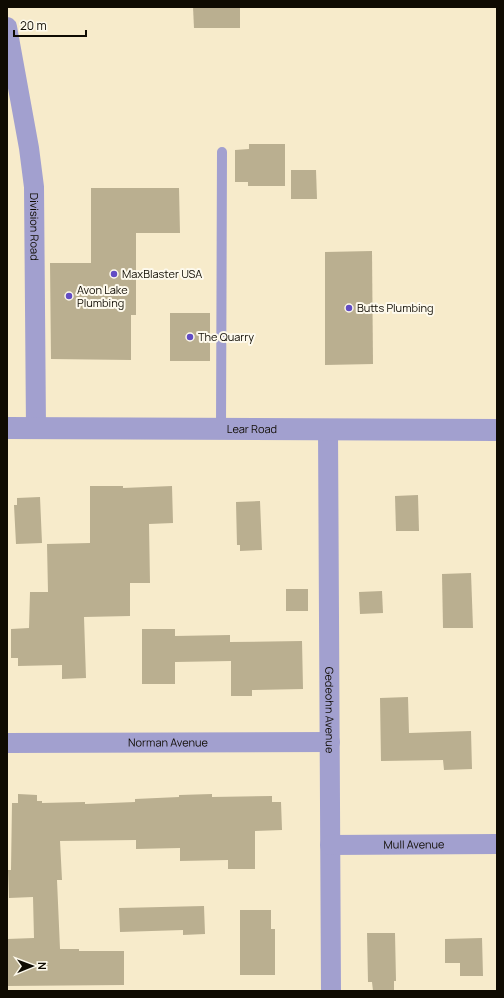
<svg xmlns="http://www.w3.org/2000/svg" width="504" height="998" font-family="Manrope,sans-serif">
	<rect width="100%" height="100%" fill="#f7ebcb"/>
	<!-- building -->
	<g fill="#baaf90">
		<path d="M193,7H240V28H194Z"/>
		<path d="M249,144H285V186H248V182H235V150L249,149Z"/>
		<path d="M291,170H316L317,199H291Z"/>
		<path d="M91,188H179L180,233H136V315H131V360L51,359L50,263H91Z"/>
		<path d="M372,251L373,364L325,365V252Z"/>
		<rect x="170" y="313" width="40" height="48"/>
		<path d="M90,486H123V488L172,486L173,523L149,524L150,583H130V616L84,617L86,678L62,679V665L18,666V658H11V629L29,628L30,592H48L47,544L90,543Z"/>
		<path d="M418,495L419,531H396L395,496Z"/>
		<path d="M40,497L42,543L16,544L14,505H17V498Z"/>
		<path d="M260,501L262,550L240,551V545H237L236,502Z"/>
		<path d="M471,573L473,628H443L442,574Z"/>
		<rect x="286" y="589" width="22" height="22"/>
		<path d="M382,591L383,613L360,614L359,592Z"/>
		<path d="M142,629H175V636L230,635V642L302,641L303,689L252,690V696H231V661L175,662V684H142Z"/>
		<path d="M408,697L409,733L471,731L472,769L444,770L443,760L381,761L380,698Z"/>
		<path d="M18,794L37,795V801H42V803L85,802V804L135,802V799L179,797V795L212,794V797L272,796V802H281L282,830L255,831V869H228V860L180,861V848L136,849V840L60,841L62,880H57L60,949H79V951H124V985L7,986V939L34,938L33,897L9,898L8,870H11L12,803H18Z"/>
		<path d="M204,906L205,934L183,935V930L120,932L119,908Z"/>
		<path d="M240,910H271V929H275V975H240Z"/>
		<path d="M367,933H395L396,981H394V991H373L372,982H368Z"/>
		<path d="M482,938L483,976H460V963H445V939Z"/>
	</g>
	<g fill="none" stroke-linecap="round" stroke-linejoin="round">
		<!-- service -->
		<path stroke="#a2a0cf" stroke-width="10" d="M221,429L222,152"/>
		<!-- minor -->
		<g stroke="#a2a0cf" stroke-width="20">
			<path id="s1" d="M7,27L29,148L34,187L36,428"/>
			<path id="s2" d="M328,430L331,991"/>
			<path id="s3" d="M7,743L330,742"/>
			<path id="s4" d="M330,845L497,844"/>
		</g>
		<!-- tertiary -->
		<path stroke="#a2a0cf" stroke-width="22" id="s5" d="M7,428L497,430"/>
	</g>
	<!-- markers -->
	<g fill="#624cc4" stroke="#fdf9ec" stroke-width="1.5">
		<circle cx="114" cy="274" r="4"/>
		<circle cx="69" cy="296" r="4"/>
		<circle cx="349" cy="308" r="4"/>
		<circle cx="190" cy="337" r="4"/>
	</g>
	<g text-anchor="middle" stroke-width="4" stroke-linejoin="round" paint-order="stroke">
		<!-- street labels -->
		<g font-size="11" fill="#0f0b02" stroke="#fdf9ec">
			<text dy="4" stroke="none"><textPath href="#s1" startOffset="202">Division Road</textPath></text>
			<text dy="4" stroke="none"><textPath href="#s5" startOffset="245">Lear Road</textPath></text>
			<text dy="4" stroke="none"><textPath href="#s2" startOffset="280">Gedeohn Avenue</textPath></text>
			<text dy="4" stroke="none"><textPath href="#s3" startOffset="161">Norman Avenue</textPath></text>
			<text dy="4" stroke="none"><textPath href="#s4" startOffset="84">Mull Avenue</textPath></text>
		</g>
		<!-- poi labels -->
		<g font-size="11" fill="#0f0b02" stroke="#fdf9ec" text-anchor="start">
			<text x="122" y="278">MaxBlaster USA</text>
			<text x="77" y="294">Avon Lake<tspan x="77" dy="13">Plumbing</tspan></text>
			<text x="357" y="312">Butts Plumbing</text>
			<text x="198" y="341">The Quarry</text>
		</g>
	</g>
	<!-- border -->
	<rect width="504" height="998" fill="none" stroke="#0f0b02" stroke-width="16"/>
	<!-- north arrow -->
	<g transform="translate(32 966) rotate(89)" stroke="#fdf9ec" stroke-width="3" paint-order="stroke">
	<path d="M0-3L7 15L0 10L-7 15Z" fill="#0f0b02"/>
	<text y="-6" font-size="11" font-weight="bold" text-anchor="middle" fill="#0f0b02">N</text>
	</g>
	<!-- scale -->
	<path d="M14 30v6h72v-6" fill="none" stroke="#0f0b02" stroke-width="2"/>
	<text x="20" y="30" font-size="12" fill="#0f0b02" stroke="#fdf9ec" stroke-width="3" paint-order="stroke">20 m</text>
</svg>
